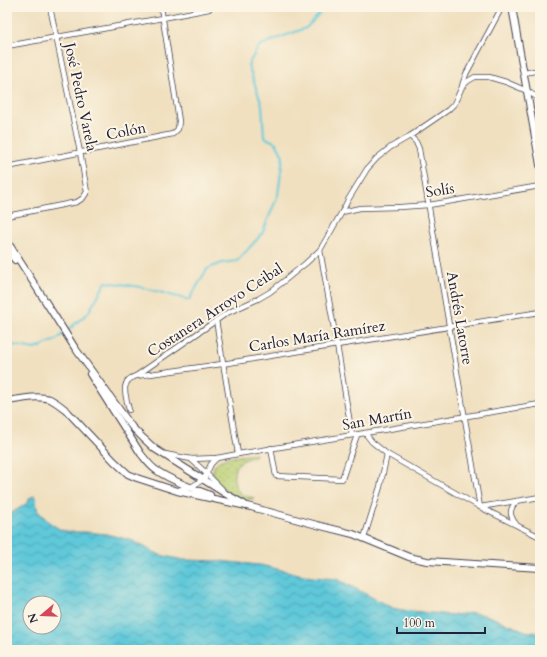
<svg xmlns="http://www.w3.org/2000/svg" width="547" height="657" font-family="Cardo,serif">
	<defs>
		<pattern id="park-dots" width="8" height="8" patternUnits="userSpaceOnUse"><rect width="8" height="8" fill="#bbd176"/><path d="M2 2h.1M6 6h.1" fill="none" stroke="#a0b367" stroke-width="1.8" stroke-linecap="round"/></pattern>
		<pattern id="water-waves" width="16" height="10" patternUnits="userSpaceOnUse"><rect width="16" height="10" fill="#5ec8d9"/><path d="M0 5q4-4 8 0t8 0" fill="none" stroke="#4da2b1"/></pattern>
	</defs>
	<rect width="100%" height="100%" fill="#fcf5e5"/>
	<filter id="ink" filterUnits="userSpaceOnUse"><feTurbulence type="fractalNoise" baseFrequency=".025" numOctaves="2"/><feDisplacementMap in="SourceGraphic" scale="8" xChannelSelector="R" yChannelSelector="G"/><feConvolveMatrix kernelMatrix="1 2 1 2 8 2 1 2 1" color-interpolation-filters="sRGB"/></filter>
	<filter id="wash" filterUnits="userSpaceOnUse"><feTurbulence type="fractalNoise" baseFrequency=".012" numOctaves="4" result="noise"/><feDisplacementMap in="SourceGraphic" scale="16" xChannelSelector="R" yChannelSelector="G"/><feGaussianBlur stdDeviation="0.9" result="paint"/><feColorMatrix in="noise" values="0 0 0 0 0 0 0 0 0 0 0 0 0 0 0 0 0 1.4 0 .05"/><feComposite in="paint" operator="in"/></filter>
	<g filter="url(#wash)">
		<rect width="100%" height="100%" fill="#f0e0c0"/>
		<!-- park -->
		<path fill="url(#park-dots)" stroke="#6e7a58" d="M256,454C251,459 242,459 237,465C232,472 233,486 239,492C243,496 249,497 254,498C248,500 244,501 238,498C228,494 202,473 219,461C226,457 247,455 256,454Z"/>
		<!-- water -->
		<path fill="url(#water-waves)" stroke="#40758a" fill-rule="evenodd" d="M35,496L36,498L37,508L38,511L50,523L61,530L70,532H85L106,534L118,537L131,540L160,555L169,557L183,560L219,561L260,565L311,577L336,579L343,582L392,608L402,610L451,615L473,613L480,614L488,616L525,631L540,633V650H7V516L26,504L31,497ZM30,603H54V627H30Z"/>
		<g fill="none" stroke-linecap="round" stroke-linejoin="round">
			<!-- stream -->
			<path stroke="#5ec8d9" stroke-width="2" d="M7,344L35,349L56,340L88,313L106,282L141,287L189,300L207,269L222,263L237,261L262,234L278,195L283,156L276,143L264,137L262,105L248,65L259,46L284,36L306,28L326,7"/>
		</g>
	</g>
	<g filter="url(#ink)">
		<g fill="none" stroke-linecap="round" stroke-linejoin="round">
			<!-- minor casing -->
			<g stroke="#413e4f" stroke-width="6">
				<g id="minor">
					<path d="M7,46L163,18L209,9"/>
					<path d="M524,73L540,70"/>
					<path d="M462,86L466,74L502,7"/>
					<path d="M410,136L416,142L419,149L480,507L540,497"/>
					<path d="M7,167L173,134L178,129L179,121L161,7"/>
					<path d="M342,212L360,208L400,207L429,205L540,186"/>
					<path d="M7,216L77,202L83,198L87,192L80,152L50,7"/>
					<path d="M320,250L337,345L352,435"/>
					<path d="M216,320L238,454"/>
					<path d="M136,376L227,313L258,299L270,292L284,281L306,263L320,250L342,212L348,200L367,169L377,158L391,147L410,136L448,110L454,104L462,87L468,81L475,77H489L506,82L527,91L540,99"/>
					<path d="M129,410C126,396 119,381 136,376L222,364L540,312"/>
					<path d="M365,433L372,442L387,454L480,507L540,537"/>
					<path d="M271,448L276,476L342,479L357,435"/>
					<path d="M165,454L191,459L217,458L238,454L540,404"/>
					<path d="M191,459L206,473L222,489"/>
					<path d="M178,490L191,487L204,479L211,464L217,458"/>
					<path d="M516,524C509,515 509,509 517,501"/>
					<path d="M364,538L380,487L387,454"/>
				</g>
			</g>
			<!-- tertiary casing -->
			<g stroke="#413e4f" stroke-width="8">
				<g id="tertiary">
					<path d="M512,7L540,165"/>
					<path d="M7,241L75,348L132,427L143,438L155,449L226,494L244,504"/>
					<path d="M7,250L15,260"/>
					<path d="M90,374L141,454C146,460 150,466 156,470C171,481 193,488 210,495"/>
					<path d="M7,401C21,399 36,395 50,399C56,402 61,406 66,410L114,461L128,474L137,478L177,491L251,507L317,525L353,534L409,557L427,561L540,568"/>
				</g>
			</g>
			<!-- minor -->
			<use href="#minor" stroke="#fff" stroke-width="4.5"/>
			<!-- tertiary -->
			<use href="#tertiary" stroke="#fff" stroke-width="6"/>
		</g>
	</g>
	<g text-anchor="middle" stroke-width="4" stroke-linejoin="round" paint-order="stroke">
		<!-- street labels -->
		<g font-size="15" fill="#22223b" stroke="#fcf5e5">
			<text transform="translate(81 97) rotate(78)" y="5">José Pedro Varela</text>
			<text transform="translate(126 131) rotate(-11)" y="5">Colón</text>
			<text transform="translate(440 190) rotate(-9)" y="5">Solís</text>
			<text transform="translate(215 310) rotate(-33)" y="5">Costanera Arroyo Ceibal</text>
			<text transform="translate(460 318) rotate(80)" y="5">Andrés Latorre</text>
			<text transform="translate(317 336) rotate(-9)" y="5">Carlos María Ramírez</text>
			<text transform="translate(377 419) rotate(-10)" y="5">San Martín</text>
		</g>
	</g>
	<!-- margin -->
	<rect width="547" height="657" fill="none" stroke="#fcf5e5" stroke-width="24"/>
	<!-- north arrow -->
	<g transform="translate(42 615) rotate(251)"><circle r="19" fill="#fcf5e5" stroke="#a5a1a1"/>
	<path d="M0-3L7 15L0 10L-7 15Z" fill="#d1495b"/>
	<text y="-6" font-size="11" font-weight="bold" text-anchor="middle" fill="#22223b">N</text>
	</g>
	<!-- scale -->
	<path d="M397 627v6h88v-6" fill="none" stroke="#22223b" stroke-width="2"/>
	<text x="403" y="627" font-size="12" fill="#22223b" stroke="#fcf5e5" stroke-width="3" paint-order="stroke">100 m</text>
</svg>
